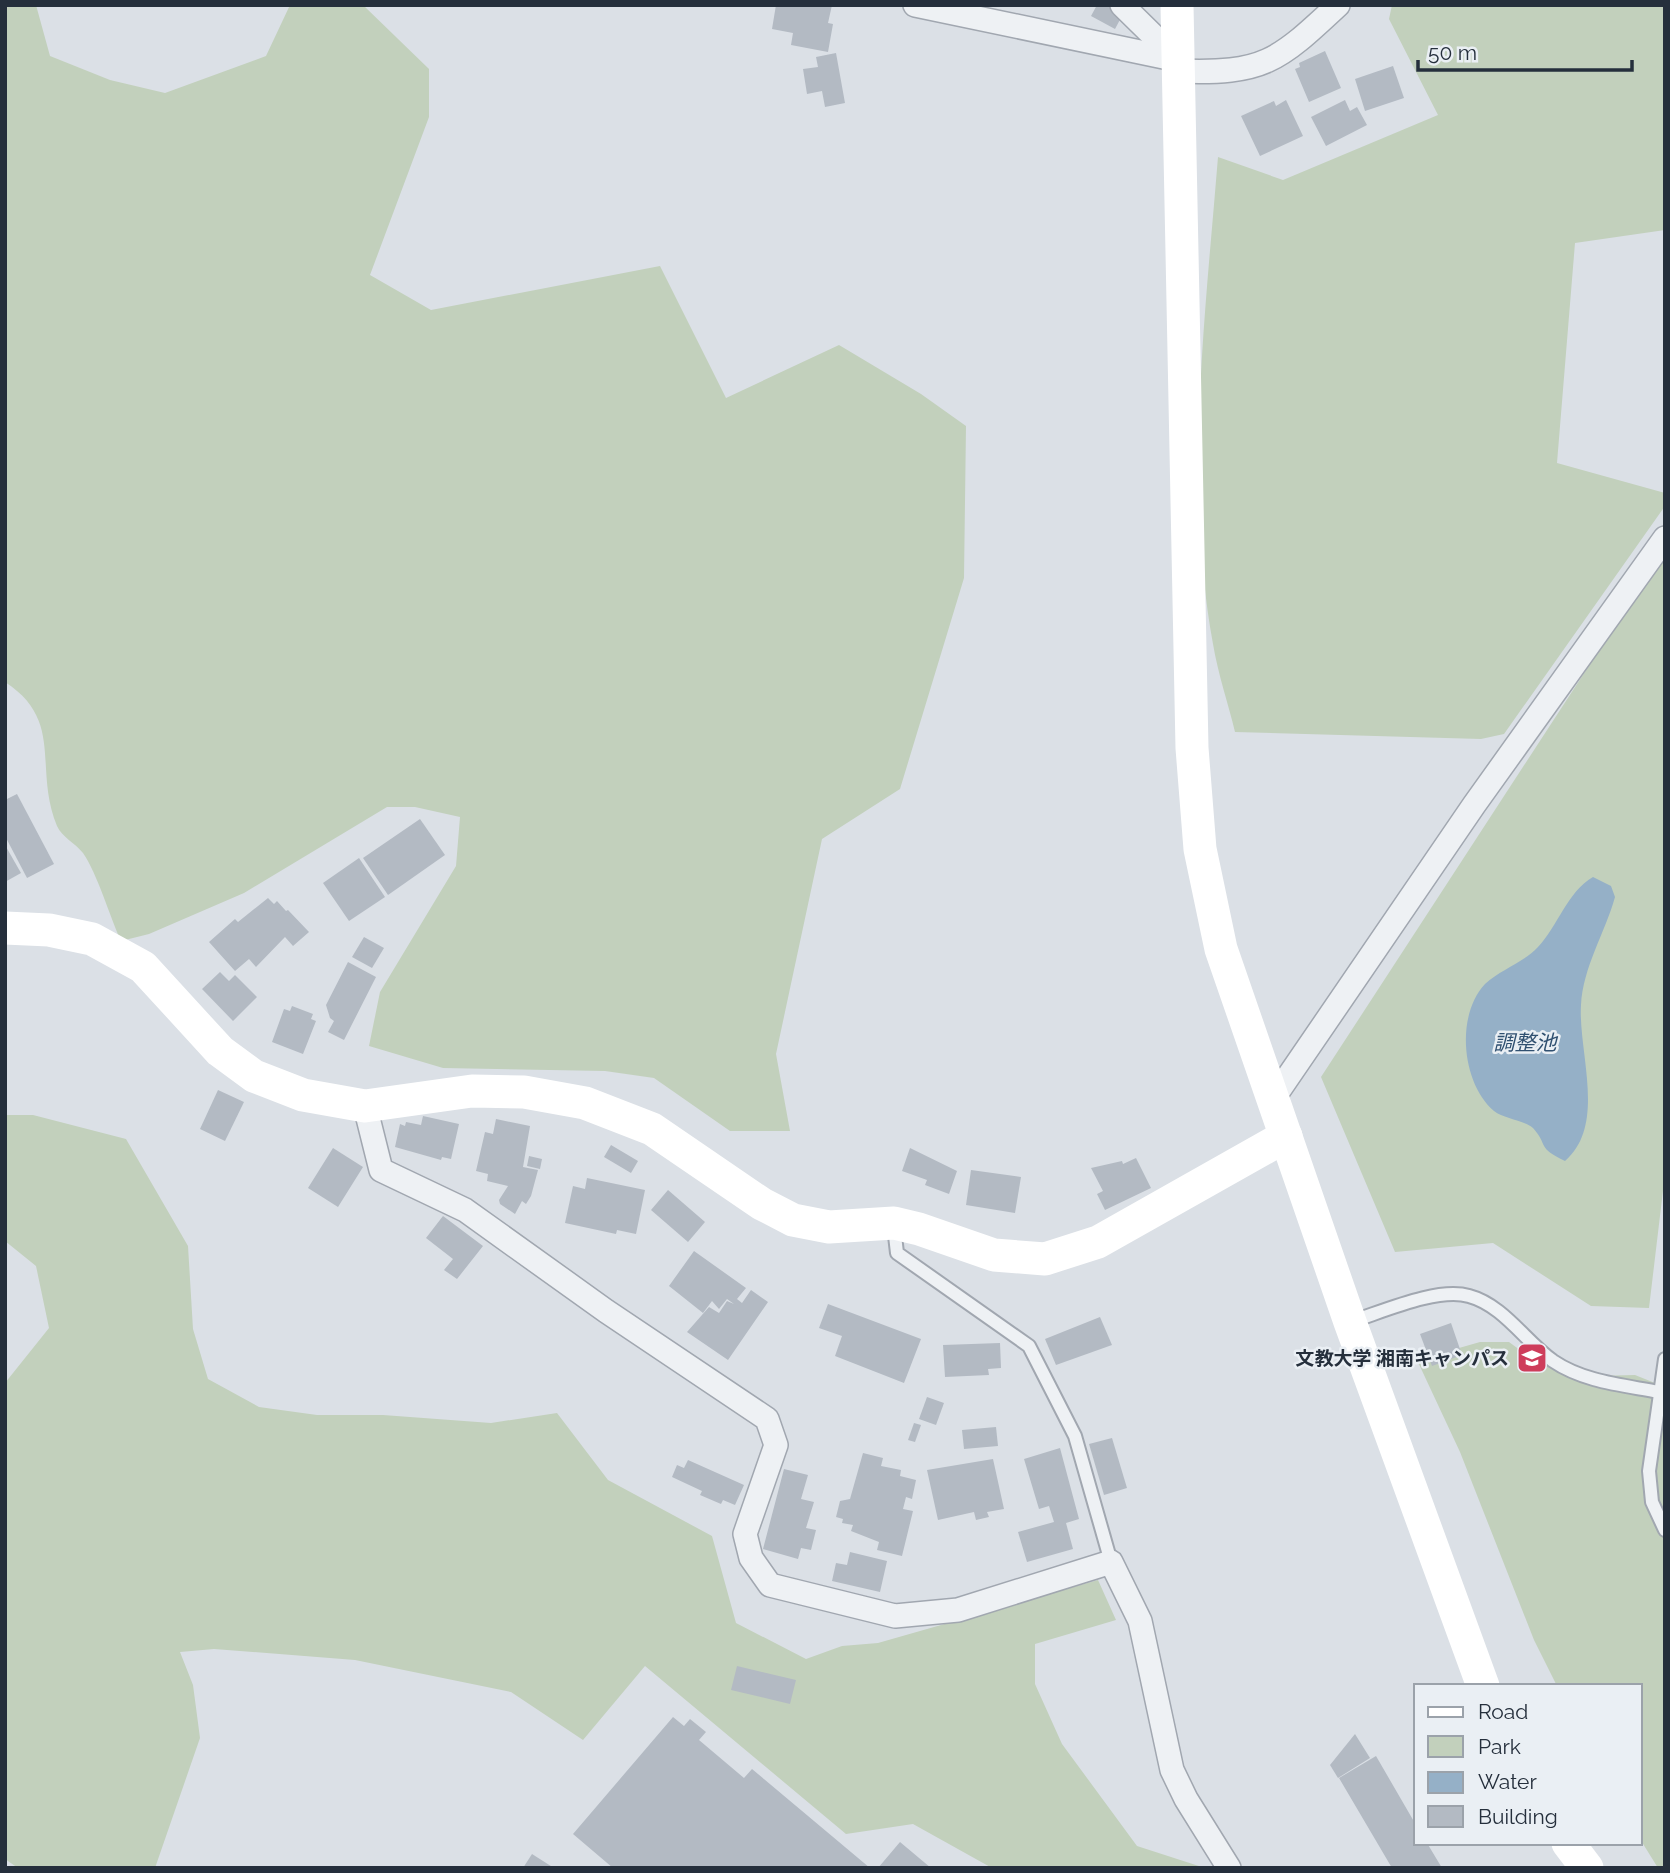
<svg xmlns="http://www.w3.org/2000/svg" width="1670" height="1873" font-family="Raleway,'Noto Sans JP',sans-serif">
	<rect width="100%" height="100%" fill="#dbe0e6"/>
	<!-- green -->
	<g fill="#c2d0bc">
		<path d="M5,5H36L50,56L110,80L165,93L266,56L290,5H363L429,69V117L370,275L431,310L660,266L726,398L839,345L921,394L966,426L964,578L900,789L822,839L776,1054L790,1131H730L654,1078L605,1071L443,1068L369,1046L380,992L456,866L460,817L415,807H387L244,893L149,934L121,941C110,917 97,873 83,853C75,843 62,837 57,826C33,768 65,721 5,682Z"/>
		<path d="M1392,5H1665V230L1575,243L1557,463L1665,493V506L1504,734L1481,739L1235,732C1228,703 1218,674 1213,644C1184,484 1205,318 1218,157L1283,180L1438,115L1389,19Z"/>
		<path d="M1665,549V1174L1649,1308L1591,1306L1493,1243L1395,1252L1321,1077Z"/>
		<path d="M5,1115H33L126,1139L188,1246L193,1329L208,1379L259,1407L317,1415H383L491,1423L557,1413L608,1480L712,1536L736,1623L806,1659L842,1646L878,1643L1098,1580L1116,1620L1035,1644V1684L1062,1744L1137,1846L1205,1868H992L913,1824L846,1834L645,1666L583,1740L511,1692L355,1660L214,1649L180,1652L193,1685L200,1738L155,1868H18L5,1859V1383L49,1328L36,1266L5,1241Z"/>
		<path d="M1480,1342H1509L1535,1361L1594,1376L1635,1375L1665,1387V1868H1658L1640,1839V1686H1557L1534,1640L1460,1452L1417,1360Z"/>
	</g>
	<!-- water -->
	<path fill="#95b0c7" d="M1593,877L1611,886L1615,897C1605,933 1583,967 1581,1005C1578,1052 1607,1125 1565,1161C1536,1147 1549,1146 1533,1128C1524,1120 1504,1119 1494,1111C1462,1084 1455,1016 1485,984C1501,969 1523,963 1538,947C1558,926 1567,892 1593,877Z"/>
	<!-- building -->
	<g fill="#b3bac3">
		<path d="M776,5H832L828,23L833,24L828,52L791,45L793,33L772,29Z"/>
		<path d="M1097,5H1112L1110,8L1123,14L1115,29L1091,16Z"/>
		<path d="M1325,51L1341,88L1309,102L1295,69L1300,67L1299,63Z"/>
		<path d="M836,53L845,103L825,107L822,91L807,94L803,69L818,67L816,57Z"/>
		<path d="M1393,66L1404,98L1365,111L1355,79Z"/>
		<path d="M1286,100L1303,136L1260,156L1241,116L1274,101L1276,106Z"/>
		<path d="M1345,100L1350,111L1357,107L1367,125L1326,146L1311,117Z"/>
		<path d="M17,794L54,864L27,878L5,836V800Z"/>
		<path d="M420,819L445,855L388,895L363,858Z"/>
		<path d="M5,845L21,873L5,882Z"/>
		<path d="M359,858L385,897L349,921L323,883Z"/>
		<path d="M268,898L274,904L277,901L286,911L288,910L309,932L293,946L285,937L256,967L249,959L235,971L209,942L235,919L238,922Z"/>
		<path d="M364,937L384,948L372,968L352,957Z"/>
		<path d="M348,962L376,977L344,1040L328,1032L334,1021L330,1018L326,1005Z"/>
		<path d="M220,972L229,981L235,975L257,997L233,1021L202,989Z"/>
		<path d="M292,1006L313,1014L311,1019L316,1021L303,1054L272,1042L284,1009L290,1011Z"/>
		<path d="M218,1090L244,1102L225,1141L200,1129Z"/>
		<path d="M423,1116L459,1124L451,1159L442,1157L441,1160L395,1147L400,1124L405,1126L406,1122L421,1125Z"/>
		<path d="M496,1119L530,1126L523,1167L538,1170L531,1196L526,1204L522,1201L515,1214L500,1204L499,1200L508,1186L487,1181L488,1174L476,1171L485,1132L493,1134Z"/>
		<path d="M611,1145L638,1161L631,1173L604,1157Z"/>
		<path d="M333,1148L363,1167L338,1207L308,1188Z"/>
		<path d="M910,1148L957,1171L949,1194L925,1185L927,1180L902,1171Z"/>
		<path d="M529,1156L542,1159L540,1169L527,1166Z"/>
		<path d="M1136,1158L1151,1188L1105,1210L1097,1194L1103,1191L1091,1168L1122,1161L1123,1164Z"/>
		<path d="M971,1170L1021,1177L1015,1213L966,1205Z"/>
		<path d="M587,1178L645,1190L636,1234L617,1230L616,1234L565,1223L573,1186L585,1189Z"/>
		<path d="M668,1190L705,1222L688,1242L651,1210Z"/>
		<path d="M443,1216L483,1246L457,1279L444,1270L453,1259L426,1238Z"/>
		<path d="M694,1251L746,1288L737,1299L742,1303L751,1290L768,1302L728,1360L687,1332L709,1307L719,1313L727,1301L734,1304L727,1299L719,1309L712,1301L703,1313L669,1286Z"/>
		<path d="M828,1304L921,1339L904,1383L835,1356L842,1336L819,1328Z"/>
		<path d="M1100,1317L1112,1345L1056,1365L1045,1339Z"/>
		<path d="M1451,1323L1462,1355L1432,1366L1420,1334Z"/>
		<path d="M1000,1343L1001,1368L988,1369L989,1375L945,1377L943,1345Z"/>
		<path d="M927,1397L944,1403L936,1425L919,1419Z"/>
		<path d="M914,1423L921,1425L915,1442L908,1440Z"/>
		<path d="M996,1427L998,1446L964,1449L962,1430Z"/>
		<path d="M1112,1438L1127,1488L1104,1495L1089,1444Z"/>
		<path d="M1060,1448L1079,1519L1066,1523L1073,1549L1027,1562L1018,1532L1054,1522L1049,1506L1039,1509L1024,1459Z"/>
		<path d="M863,1453L883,1458L881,1466L901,1470L900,1476L916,1480L912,1499L906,1497L903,1509L913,1511L902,1556L877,1550L879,1542L851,1531L853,1525L842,1523L843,1519L836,1517L840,1501L850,1499Z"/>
		<path d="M993,1459L1004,1509L987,1512L989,1517L976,1520L974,1512L938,1520L927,1470Z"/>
		<path d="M688,1460L744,1485L735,1505L723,1500L721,1504L700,1495L702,1491L672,1477L677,1465L684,1468Z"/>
		<path d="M784,1469L808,1475L801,1499L814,1502L806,1528L816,1530L811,1550L801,1548L798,1559L763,1549Z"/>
		<path d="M850,1552L887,1561L880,1592L832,1581L836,1563L847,1565Z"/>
		<path d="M737,1666L796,1680L790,1704L731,1690Z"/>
		<path d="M673,1717L684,1726L690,1719L706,1732L699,1740L744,1778L752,1769L870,1868H613L573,1834Z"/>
		<path d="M1355,1734L1370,1758L1338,1778L1330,1765Z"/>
		<path d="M1376,1756L1416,1825V1843H1427L1442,1868H1392L1339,1778Z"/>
		<path d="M900,1842L931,1868H878Z"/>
		<path d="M532,1854L554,1868H523Z"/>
	</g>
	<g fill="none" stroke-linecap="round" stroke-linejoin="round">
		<!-- lane casing -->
		<g stroke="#a1a7b0" stroke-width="16">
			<g id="lane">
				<path d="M894,1227L897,1253L1029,1346L1075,1436L1111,1562"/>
				<path d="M1350,1322C1382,1312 1437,1287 1469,1296C1503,1305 1525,1341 1553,1361C1584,1382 1623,1385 1659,1392"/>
				<path d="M1665,1359L1649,1471L1652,1502L1665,1530"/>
			</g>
		</g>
		<!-- street casing -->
		<g stroke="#a1a7b0" stroke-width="26">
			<g id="street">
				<path d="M915,5L1178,60"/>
				<path d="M1122,5L1178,60"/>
				<path d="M1178,71C1264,74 1277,62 1338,5"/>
				<path d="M1273,1099L1474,805L1665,538"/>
				<path d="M365,1106L381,1170L465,1210L606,1311L767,1419L776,1445L745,1534L751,1558L770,1585L895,1616L958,1610L1111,1562L1140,1621L1172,1770L1186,1799L1229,1868"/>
			</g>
		</g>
		<!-- lane -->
		<use href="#lane" stroke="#eef1f4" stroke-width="12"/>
		<!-- street -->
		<use href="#street" stroke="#eef1f4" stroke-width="23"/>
		<!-- secondary -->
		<g stroke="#fff" stroke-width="33">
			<path d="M1177,5L1192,748L1200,849L1221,949L1350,1322L1483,1686"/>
			<path d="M5,928L49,930L92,939L143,967L220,1051L254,1076L303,1095L365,1106L472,1091L524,1092L585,1103L652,1129L762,1204L793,1220L829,1227L894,1223L919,1229L994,1255L1045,1259L1098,1242L1286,1136"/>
			<path d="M1568,1843L1587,1868"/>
		</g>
	</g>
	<!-- icons -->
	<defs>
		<g id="university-square" transform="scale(1.575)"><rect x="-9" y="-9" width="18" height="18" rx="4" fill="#ce3d5b" stroke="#eaeff4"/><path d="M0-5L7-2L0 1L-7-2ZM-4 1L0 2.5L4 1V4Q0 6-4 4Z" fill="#fff"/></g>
	</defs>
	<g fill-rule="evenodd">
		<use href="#university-square" x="1532" y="1358"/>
	</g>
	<g text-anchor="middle" stroke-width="5" stroke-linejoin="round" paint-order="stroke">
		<!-- poi labels -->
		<g font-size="19" font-weight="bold" fill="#252f3c" stroke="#eaeff4" text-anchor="end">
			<text x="1509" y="1365">文教大学 湘南キャンパス</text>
		</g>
		<!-- water labels -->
		<g font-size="21" font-style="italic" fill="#305070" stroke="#eaeff4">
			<text x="1525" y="1050">調整池</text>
		</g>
	</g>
	<!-- border -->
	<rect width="1670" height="1873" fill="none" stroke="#252f3c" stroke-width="14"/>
	<!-- legend -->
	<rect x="1414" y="1684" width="228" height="161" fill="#eaeff4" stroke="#9ba2aa" stroke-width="2"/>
	<rect x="1428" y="1707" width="35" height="10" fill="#ffffff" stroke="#9ba2aa" stroke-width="2"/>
	<text x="1478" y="1719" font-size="21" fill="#252f3c">Road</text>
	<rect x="1428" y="1736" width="35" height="21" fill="#c2d0bc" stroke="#9ba2aa" stroke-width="2"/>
	<text x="1478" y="1754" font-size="21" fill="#252f3c">Park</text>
	<rect x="1428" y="1772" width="35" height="21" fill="#95b0c7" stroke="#9ba2aa" stroke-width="2"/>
	<text x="1478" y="1789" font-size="21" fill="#252f3c">Water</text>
	<rect x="1428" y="1806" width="35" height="21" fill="#b3bac3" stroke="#9ba2aa" stroke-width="2"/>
	<text x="1478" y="1824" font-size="21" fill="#252f3c">Building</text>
	<!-- scale -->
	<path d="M1418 60v10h214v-10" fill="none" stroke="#252f3c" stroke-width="3.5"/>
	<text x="1428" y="60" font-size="21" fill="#252f3c" stroke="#eaeff4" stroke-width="5" paint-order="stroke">50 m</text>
</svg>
